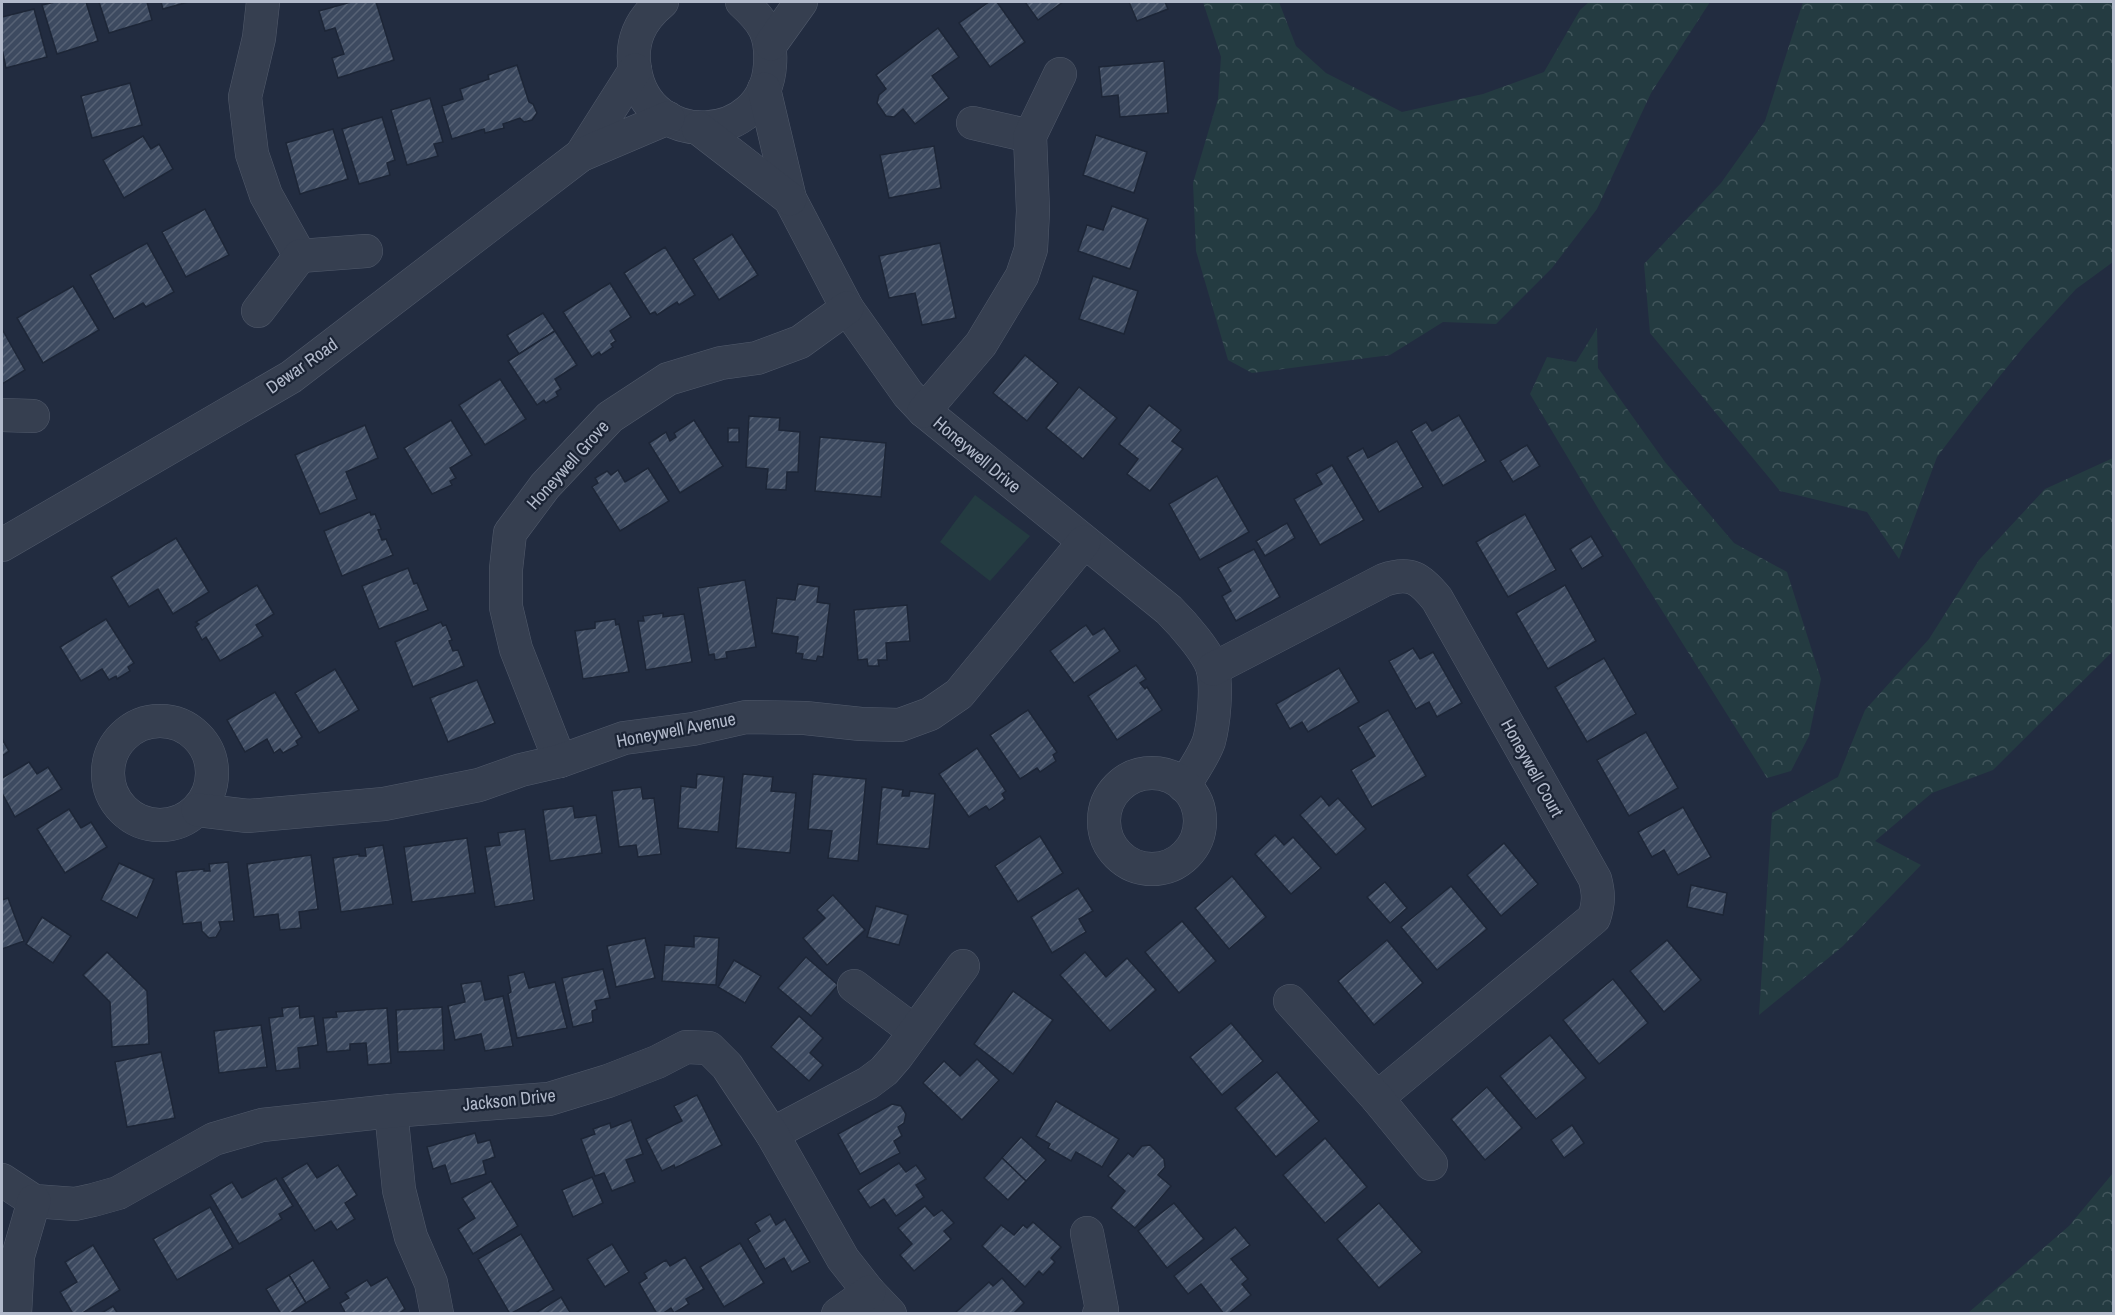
<svg xmlns="http://www.w3.org/2000/svg" width="2115" height="1315" font-family="'Archivo Narrow',sans-serif">
	<defs>
		<pattern id="forest-crowns" width="20" height="18" patternUnits="userSpaceOnUse" patternTransform="scale(1.5)"><rect width="20" height="18" fill="#243b41"/><path d="M2 6a3 3 0 1 1 6 0M12 15a3 3 0 1 1 6 0" fill="none" stroke="#41555b"/></pattern>
		<pattern id="building-hatch" width="6" height="6" patternUnits="userSpaceOnUse" patternTransform="scale(1.5)"><rect width="6" height="6" fill="#3d4a60"/><path d="M-1 1l2-2M0 6l6-6M5 7l2-2" fill="none" stroke="#576275"/></pattern>
	</defs>
	<rect width="100%" height="100%" fill="#222c40"/>
	<!-- green -->
	<path fill="#243b41" d="M975,495L1030,536L990,581L940,542Z"/>
	<!-- forest -->
	<g fill="url(#forest-crowns)">
		<path d="M1203,2H1279L1296,46L1326,73L1402,112L1483,94L1544,72L1580,10L1589,2H1710L1651,93L1597,209L1552,268L1496,324L1443,322L1390,355L1252,373L1228,360L1196,251L1193,183L1218,99L1221,57Z"/>
		<path d="M1803,2H2113V262L2076,289L2025,345L1974,408L1937,457L1899,559L1867,512L1780,491L1650,333L1644,264L1721,183L1765,121Z"/>
		<path d="M1597,328L1598,368L1665,462L1734,543L1787,572L1821,679L1809,736L1791,771L1767,778L1599,510L1530,394L1547,357L1576,362Z"/>
		<path d="M2113,458V651L1993,770L1932,793L1875,841L1921,865L1843,946L1759,1015L1772,813L1838,777L1865,710L1929,639L1979,560L2045,489Z"/>
		<path d="M2113,1173V1313H1968L2069,1226Z"/>
	</g>
	<!-- building -->
	<g fill="url(#building-hatch)" stroke="#1d2637" stroke-width="1.5">
		<path d="M55,2H86L98,41L57,54L42,5Z"/>
		<path d="M99,2H147L152,20L109,33Z"/>
		<path d="M161,2H188L163,9Z"/>
		<path d="M351,2H376L394,60L338,78L332,58L344,54L335,28L325,31L319,11Z"/>
		<path d="M989,2H997L1025,42L990,67L959,23Z"/>
		<path d="M1025,2H1063L1038,20Z"/>
		<path d="M1129,2H1165L1168,9L1137,21Z"/>
		<path d="M34,9L47,57L6,68L2,49V17Z"/>
		<path d="M938,28L959,57L932,76L949,98L915,124L903,109L894,117L886,116L877,103L879,95L886,89L876,75Z"/>
		<path d="M1164,61L1168,113L1120,117L1118,95L1102,97L1099,67Z"/>
		<path d="M517,65L529,102L533,104L537,113L532,120L524,122L520,118L503,124L504,128L485,133L484,129L452,139L442,106L463,99L460,89L489,79L488,75Z"/>
		<path d="M130,83L142,125L92,138L81,96Z"/>
		<path d="M430,98L443,142L434,144L438,156L407,165L391,110Z"/>
		<path d="M382,117L395,160L387,163L390,175L359,184L342,129Z"/>
		<path d="M333,129L348,179L300,194L286,143Z"/>
		<path d="M1096,135L1147,152L1134,193L1083,175Z"/>
		<path d="M143,136L151,149L159,144L173,169L124,198L103,160Z"/>
		<path d="M934,146L941,188L889,198L880,155Z"/>
		<path d="M1112,206L1148,219L1130,269L1078,251L1087,225L1103,230Z"/>
		<path d="M205,209L229,255L186,277L162,232Z"/>
		<path d="M732,234L758,275L719,300L693,259Z"/>
		<path d="M147,243L174,292L146,307L143,303L114,319L90,275Z"/>
		<path d="M940,243L956,318L922,325L915,293L889,298L879,256Z"/>
		<path d="M665,247L695,295L679,305L677,302L657,315L655,312L650,314L624,273Z"/>
		<path d="M1093,276L1138,291L1124,334L1079,319Z"/>
		<path d="M610,283L631,317L610,331L616,341L611,344L613,347L601,355L599,352L592,357L563,312Z"/>
		<path d="M73,286L99,330L43,363L17,318Z"/>
		<path d="M543,313L555,331L519,354L507,335Z"/>
		<path d="M2,329L25,370L2,384Z"/>
		<path d="M555,331L577,365L555,379L561,389L556,392L558,396L546,403L544,400L537,405L508,361Z"/>
		<path d="M1025,355L1058,383L1027,421L993,393Z"/>
		<path d="M500,379L526,419L485,445L459,405Z"/>
		<path d="M1079,387L1117,418L1083,459L1046,428Z"/>
		<path d="M1149,405L1181,430L1172,441L1183,449L1150,491L1127,474L1138,459L1119,444Z"/>
		<path d="M1459,415L1486,461L1443,486L1411,431L1426,422L1432,431Z"/>
		<path d="M749,416L780,418L779,430L800,432L798,472H787L786,490L766,489L768,469L746,467Z"/>
		<path d="M451,420L472,455L450,468L456,478L450,481L452,485L432,494L404,448Z"/>
		<path d="M694,420L723,466L680,493L649,443L666,432L670,441L676,437L674,433Z"/>
		<path d="M365,425L378,458L346,472L357,499L320,514L295,455Z"/>
		<rect x="728" y="428" width="11" height="14"/>
		<path d="M820,437L886,443L881,497L815,491Z"/>
		<path d="M1397,441L1423,487L1379,512L1347,457L1363,448L1368,458Z"/>
		<path d="M1527,445L1540,466L1513,482L1500,461Z"/>
		<path d="M1332,465L1364,520L1320,545L1294,499L1322,484L1316,474Z"/>
		<path d="M648,468L669,501L620,531L592,487L598,483L595,478L607,471L611,475L618,470L625,482Z"/>
		<path d="M1217,476L1249,532L1200,560L1169,504Z"/>
		<path d="M370,512L371,515L375,514L381,529L378,530L382,540L386,539L393,555L342,576L324,531Z"/>
		<path d="M1525,514L1556,570L1508,597L1476,542Z"/>
		<path d="M1287,523L1295,538L1265,556L1256,541Z"/>
		<path d="M1591,536L1603,556L1582,569L1570,549Z"/>
		<path d="M176,538L209,592L173,614L158,589L129,607L111,577Z"/>
		<path d="M1254,549L1280,597L1236,621L1222,596L1231,591L1218,568Z"/>
		<path d="M408,568L414,584L417,583L428,610L379,629L362,586Z"/>
		<path d="M745,580L756,647L726,652L727,658L715,660L714,654L709,655L698,588Z"/>
		<path d="M798,584L819,587L817,602L830,604L823,657L818,656L816,661L802,659L803,654L796,653L798,637L772,633L777,598L795,600Z"/>
		<path d="M257,585L274,614L256,625L263,636L220,661L206,637L202,640L195,627L199,624L196,622Z"/>
		<path d="M1565,585L1596,641L1548,669L1516,613Z"/>
		<path d="M907,605L910,641L886,643L887,660H878L879,666H868L867,659L858,660L854,610Z"/>
		<path d="M663,613V617L684,614L692,662L646,670L638,621H644L643,616Z"/>
		<path d="M106,619L134,663L128,667L130,671L117,679L116,676L109,680L102,669L81,681L60,647Z"/>
		<path d="M615,619L616,625L619,624L629,672L583,679L575,631L595,628V622Z"/>
		<path d="M441,622L443,626L446,625L452,640L449,641L453,651L458,650L464,666L413,687L395,642Z"/>
		<path d="M1086,625L1093,635L1104,628L1120,651L1074,683L1050,651Z"/>
		<path d="M1413,648L1420,659L1433,652L1462,703L1437,717L1429,702L1416,709L1389,661Z"/>
		<path d="M1604,658L1636,714L1587,742L1555,687Z"/>
		<path d="M1136,665L1146,679L1140,683L1145,689L1147,687L1162,710L1117,740L1088,696Z"/>
		<path d="M1339,668L1359,702L1308,732L1302,722L1290,729L1276,704Z"/>
		<path d="M335,669L359,710L319,733L295,693Z"/>
		<path d="M477,680L495,723L448,742L430,698Z"/>
		<path d="M275,692L302,737L296,741L298,745L283,753L280,749L274,753L267,739L245,752L227,720Z"/>
		<path d="M1028,710L1057,752L1053,755L1056,761L1040,772L1037,768L1020,779L990,735Z"/>
		<path d="M1388,710L1426,776L1372,807L1351,770L1375,756L1358,727Z"/>
		<path d="M1646,732L1678,788L1629,816L1597,760Z"/>
		<path d="M2,739L9,751L2,756Z"/>
		<path d="M977,748L1006,791L1002,794L1005,799L989,810L986,806L969,817L939,774Z"/>
		<path d="M29,762L37,774L48,767L62,789L15,817L2,793V778Z"/>
		<path d="M697,774L724,777L718,832L678,828L681,786L696,788Z"/>
		<path d="M743,774L773,777L771,791L796,793L790,853L736,848Z"/>
		<path d="M813,774L866,779L858,861L828,858L832,831L808,829Z"/>
		<path d="M641,787L643,799L654,798L661,854L638,857L636,845L619,847L612,791Z"/>
		<path d="M882,787L903,790L902,796H909L910,791L935,794L929,849L877,844Z"/>
		<path d="M1321,796L1329,806L1338,798L1366,829L1336,855L1300,815Z"/>
		<path d="M573,806L575,818L596,815L602,853L550,861L543,810Z"/>
		<path d="M1683,807L1711,857L1678,875L1664,850L1652,857L1638,832Z"/>
		<path d="M69,809L81,828L91,822L107,847L65,873L37,829Z"/>
		<path d="M525,829L534,900L495,907L485,847L500,845L498,833Z"/>
		<path d="M1275,835L1284,845L1293,837L1321,868L1291,894L1255,854Z"/>
		<path d="M1040,836L1063,873L1018,902L995,866Z"/>
		<path d="M467,838L475,893L412,902L404,847Z"/>
		<path d="M1504,843L1538,884L1501,916L1467,875Z"/>
		<path d="M383,845L393,904L341,912L333,858L359,854V856H366L365,848Z"/>
		<path d="M311,855L318,909L299,912L301,928L280,930L278,914L254,917L247,864Z"/>
		<path d="M228,862L234,921L219,922L221,929L216,937L209,938L202,931L201,922L183,924L176,872L204,869V871H210L209,864Z"/>
		<path d="M119,863L154,879L137,918L101,900Z"/>
		<path d="M1232,876L1266,917L1229,949L1195,908Z"/>
		<path d="M1385,882L1407,908L1390,923L1367,897Z"/>
		<path d="M1691,885L1727,893L1723,915L1687,907Z"/>
		<path d="M1451,886L1487,929L1437,970L1401,927Z"/>
		<path d="M1078,888L1093,911L1079,919L1086,932L1052,953L1031,917Z"/>
		<path d="M833,895L865,930L827,965L803,938L825,918L817,910Z"/>
		<path d="M8,898L24,941L2,949V900Z"/>
		<path d="M876,906L908,915L899,945L867,937Z"/>
		<path d="M42,917L71,936L53,963L26,944Z"/>
		<path d="M1182,921L1216,961L1179,993L1145,952Z"/>
		<path d="M694,936L719,938L716,985L662,981L665,945L694,947Z"/>
		<path d="M645,938L655,978L616,987L607,946Z"/>
		<path d="M1387,940L1423,983L1374,1025L1338,981Z"/>
		<path d="M1667,940L1701,980L1664,1012L1630,971Z"/>
		<path d="M107,952L147,991L149,1044L112,1047L110,1002L83,975Z"/>
		<path d="M1085,952L1106,977L1127,958L1156,990L1110,1031L1060,975Z"/>
		<path d="M806,957L838,985L811,1016L778,988Z"/>
		<path d="M734,960L761,976L745,1003L718,987Z"/>
		<path d="M603,969L610,998L595,1001L597,1009L592,1011L593,1022L573,1027L562,978Z"/>
		<path d="M524,972L529,988L555,982L567,1028L517,1038L508,994L511,992L508,976Z"/>
		<path d="M1613,979L1648,1023L1599,1064L1563,1020Z"/>
		<path d="M481,981L485,1000L503,996L513,1046L485,1051L481,1034L455,1040L448,1006L465,1002L461,984Z"/>
		<path d="M1013,991L1053,1020L1013,1074L974,1044Z"/>
		<path d="M299,1006L300,1018L314,1016L318,1045L298,1048L300,1068L276,1071L269,1018L283,1016L282,1008Z"/>
		<path d="M442,1007L444,1050L398,1052L396,1010Z"/>
		<path d="M387,1008L391,1063L368,1065L366,1043L350,1044V1050L327,1052L323,1018L337,1017L336,1012Z"/>
		<path d="M799,1016L823,1038L810,1053L823,1065L809,1081L771,1047Z"/>
		<path d="M1231,1023L1263,1061L1222,1095L1190,1057Z"/>
		<path d="M261,1025L267,1067L219,1073L214,1031Z"/>
		<path d="M1550,1035L1586,1078L1536,1119L1500,1076Z"/>
		<path d="M161,1052L175,1118L127,1127L115,1062Z"/>
		<path d="M977,1059L999,1080L962,1120L923,1083L944,1061L960,1076Z"/>
		<path d="M1277,1072L1319,1121L1276,1157L1235,1108Z"/>
		<path d="M1487,1087L1522,1128L1485,1160L1451,1119Z"/>
		<path d="M697,1095L722,1145L675,1168L674,1165L662,1171L646,1139L682,1121L674,1106Z"/>
		<path d="M1056,1101L1119,1139L1102,1167L1076,1152L1071,1161L1048,1148L1050,1144L1036,1136Z"/>
		<path d="M892,1104L901,1106L906,1114L904,1123L898,1127L902,1136L894,1141L900,1153L860,1174L838,1134Z"/>
		<path d="M631,1120L643,1154L626,1160L635,1182L612,1191L604,1173L595,1176L581,1139L595,1134L593,1129L610,1123L611,1128Z"/>
		<path d="M1572,1125L1584,1143L1564,1158L1551,1140Z"/>
		<path d="M475,1133L478,1143L490,1140L495,1157L483,1161L486,1174L451,1184L445,1165L433,1169L427,1147Z"/>
		<path d="M1021,1137L1046,1160L1026,1181L1002,1158Z"/>
		<path d="M1325,1138L1367,1187L1325,1223L1283,1175Z"/>
		<path d="M1150,1145L1164,1159L1165,1167L1158,1175L1171,1186L1135,1228L1111,1208L1125,1191L1108,1176L1128,1153L1133,1157L1142,1146Z"/>
		<path d="M1002,1158L1026,1181L1008,1200L984,1178Z"/>
		<path d="M307,1163L317,1178L338,1165L357,1195L345,1203L355,1219L337,1230L331,1221L315,1231L282,1178Z"/>
		<path d="M899,1163L906,1172L916,1165L926,1179L916,1185L924,1197L896,1216L884,1199L870,1208L858,1190Z"/>
		<path d="M592,1177L603,1203L573,1217L562,1190Z"/>
		<path d="M276,1178L293,1206L279,1214L282,1219L239,1244L210,1195L232,1182L242,1198Z"/>
		<path d="M491,1181L518,1226L473,1254L458,1229L475,1218L462,1198Z"/>
		<path d="M1174,1203L1204,1239L1167,1268L1138,1231Z"/>
		<path d="M1379,1203L1422,1252L1379,1288L1337,1239Z"/>
		<path d="M925,1206L934,1216L942,1210L954,1223L944,1231L951,1239L914,1271L900,1255L912,1244L898,1228Z"/>
		<path d="M210,1207L233,1248L177,1280L153,1239Z"/>
		<path d="M770,1214L776,1225L785,1219L810,1262L792,1272L784,1258L765,1269L748,1239L760,1231L755,1223Z"/>
		<path d="M1033,1222L1061,1247L1051,1258L1055,1262L1043,1275L1039,1271L1025,1287L982,1246L1001,1225L1014,1235L1023,1225L1027,1228Z"/>
		<path d="M1235,1227L1250,1245L1231,1259L1248,1279L1242,1284L1251,1295L1228,1314H1224L1201,1284L1188,1294L1174,1276Z"/>
		<path d="M521,1234L554,1290L510,1314L478,1259Z"/>
		<path d="M740,1243L764,1283L724,1307L700,1267Z"/>
		<path d="M612,1244L629,1272L605,1287L587,1259Z"/>
		<path d="M93,1245L120,1290L81,1314H73L60,1292L77,1282L65,1262Z"/>
		<path d="M685,1257L704,1289L686,1299L689,1304L674,1313L671,1308L662,1314H657L639,1283L647,1278L644,1273L666,1260L670,1266Z"/>
		<path d="M313,1260L330,1288L306,1303L289,1275Z"/>
		<path d="M289,1275L306,1303L289,1314H281L266,1289Z"/>
		<path d="M387,1277L405,1309L398,1314H346L340,1303L349,1298L345,1293L367,1280L371,1286Z"/>
		<path d="M1002,1278L1024,1303L1013,1314H954L989,1282L993,1286Z"/>
		<path d="M561,1297L571,1314H534Z"/>
		<path d="M113,1306L118,1314H100Z"/>
	</g>
	<g fill="none" stroke-linecap="round" stroke-linejoin="round">
		<!-- minor casing -->
		<g stroke="#515a6b" stroke-width="34">
			<g id="minor">
				<path d="M263,2L259,38L245,97L252,154L266,195L300,256"/>
				<path d="M662,2C640,20 630,41 635,70C648,150 765,145 770,65C772,34 764,22 742,2"/>
				<path d="M771,44L801,2"/>
				<path d="M764,89L790,199L847,308L908,394L924,411L1169,610C1182,623 1209,653 1213,670C1217,688 1214,723 1209,741C1204,756 1192,772 1184,786"/>
				<path d="M973,123L1030,136"/>
				<path d="M698,128L790,199"/>
				<path d="M581,155L635,70"/>
				<path d="M258,311L300,256L366,251"/>
				<path d="M924,411L981,344L1022,276L1031,249L1033,211L1030,136L1060,74"/>
				<path d="M2,415L33,416"/>
				<path d="M2,545L291,377L581,155L668,118"/>
				<path d="M1213,669L1384,580C1410,571 1420,578 1437,599L1595,879C1599,894 1599,903 1594,918L1377,1098"/>
				<circle cx="160" cy="773" r="52"/>
				<path d="M560,761L516,649L506,607V569L510,533L545,486L610,417L668,379L721,363L757,358L800,342L847,308"/>
				<circle cx="1152" cy="821" r="48"/>
				<path d="M198,810L248,816L384,804L479,785L521,770L560,761L624,738L693,729L746,717L805,718L861,724L900,725L930,714L959,694L1084,542"/>
				<path d="M854,986L914,1031"/>
				<path d="M1290,1001L1377,1098L1431,1164"/>
				<path d="M391,1111L399,1190L411,1237L431,1283L437,1314"/>
				<path d="M772,1134L868,1083L884,1071L897,1056L963,966"/>
				<path d="M2,1180L34,1201L75,1204L93,1200L118,1193L214,1139L262,1125L391,1111L549,1099L608,1081L657,1062L686,1047L709,1048L727,1066L772,1134L843,1259L869,1292L890,1314"/>
				<path d="M1087,1233L1102,1310L1099,1314"/>
				<path d="M15,1314L18,1256L34,1201"/>
				<path d="M838,1314L869,1292"/>
			</g>
		</g>
		<!-- minor -->
		<use href="#minor" stroke="#363f50" stroke-width="33"/>
	</g>
	<g text-anchor="middle" stroke-width="4.5" stroke-linejoin="round" paint-order="stroke">
		<!-- street labels -->
		<g font-size="18" fill="#b2bacb" stroke="#1b2435">
			<text transform="translate(302 366) rotate(-35)" y="6">Dewar Road</text>
			<text transform="translate(977 455) rotate(40)" y="6">Honeywell Drive</text>
			<text transform="translate(568 465) rotate(-48)" y="6">Honeywell Grove</text>
			<text transform="translate(676 730) rotate(-11)" y="6">Honeywell Avenue</text>
			<text transform="translate(1532 768) rotate(61)" y="6">Honeywell Court</text>
			<text transform="translate(509 1100) rotate(-6)" y="6">Jackson Drive</text>
		</g>
	</g>
	<!-- border -->
	<rect width="2115" height="1315" fill="none" stroke="#b2bacb" stroke-width="6"/>
</svg>
